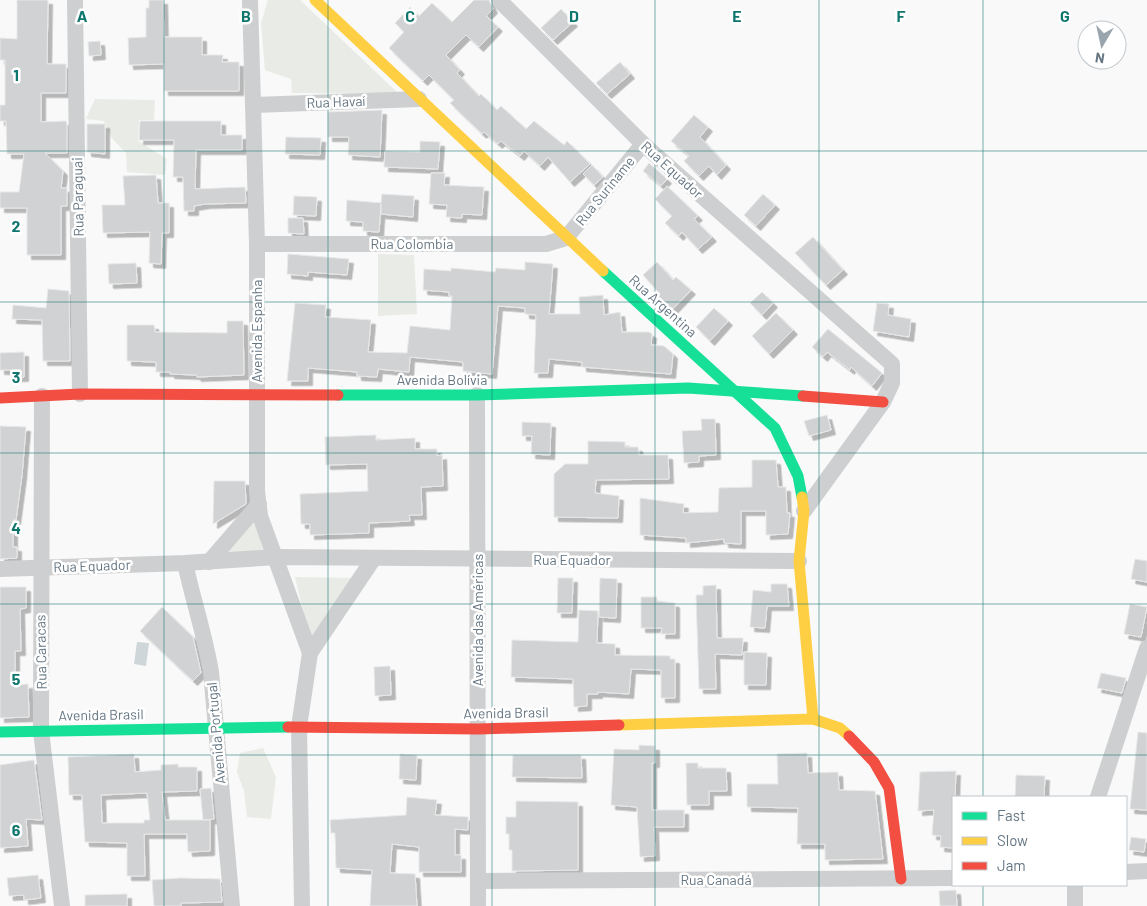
<svg xmlns="http://www.w3.org/2000/svg" width="1147" height="906" font-family="Barlow,sans-serif">
	<defs>
		<filter id="shadow"><feDropShadow dx="4.5" dy="4.5" stdDeviation="0" flood-color="#0004"/></filter>
	</defs>
	<rect width="100%" height="100%" fill="#f9f9f9"/>
	<!-- green -->
	<g fill="#e8ebe6">
		<path d="M268,0H300L399,94L292,93L291,79L265,70L261,23Z"/>
		<path d="M95,99L155,100L154,120H139L138,141L167,159L165,175L127,172L126,153L111,137L104,121L86,119Z"/>
		<path d="M378,254L414,255L417,314L378,316Z"/>
		<path d="M253,522L270,553L220,557Z"/>
		<path d="M295,577L353,578L310,641Z"/>
		<path d="M263,748L276,777L271,819L247,817L244,791L237,772L240,753Z"/>
	</g>
	<!-- water -->
	<path fill="#ced6d9" d="M137,642L149,643L146,666L134,664Z"/>
	<!-- building -->
	<g fill="#d0d2d3" stroke="#e8e8e8" fill-rule="evenodd" filter="url(#shadow)">
		<path d="M17,0H48L47,64H66V93H41V122L66,121L67,124V153H45L63,171L61,188H67V206H61V255H27V208H0V192H19L24,154H7L6,121H0V105H5V60H0V38L17,39Z"/>
		<path d="M149,0H163L164,37H202V55H223L222,62H239V91H164V64L129,65L128,38L146,37V8H149Z"/>
		<path d="M474,0H489L493,9L486,16L498,27L479,47L466,35L446,55L460,70L457,73L479,96L481,94L497,110L501,106L526,129L534,121L564,145L567,141L590,164L570,182L548,157L540,166L524,151L520,156L501,141L498,144L484,132L482,134L450,103L454,100L429,75L423,81L389,48L404,32L395,23L410,7L419,16L432,3L452,22Z"/>
		<path d="M561,9L573,22L553,40L541,28Z"/>
		<path d="M100,41L101,55L89,56L88,42Z"/>
		<path d="M620,62L630,74L607,94L596,83Z"/>
		<path d="M382,110L380,157L348,155L349,137H328V112Z"/>
		<path d="M694,115L708,127L700,137L726,165L717,175L709,166L699,176L684,161L689,156L671,141Z"/>
		<path d="M140,121H221V135H242V150H196L195,189L245,187L246,203L205,204L194,206V211H184L183,177H173L174,140H139Z"/>
		<path d="M87,124H105V154L87,152Z"/>
		<path d="M286,137L321,138L320,155L285,154Z"/>
		<path d="M420,141L440,142L438,169L384,167L385,151L420,152Z"/>
		<path d="M649,163L667,179L661,186L643,171Z"/>
		<path d="M592,165L603,177L594,185L583,174Z"/>
		<path d="M431,173H445L444,185L484,187L482,215L462,214V218L446,217L447,205L429,204Z"/>
		<path d="M156,175L158,203H169V233H162L161,264L149,263L150,232L103,233L102,205H125L123,176Z"/>
		<path d="M667,186L698,216L694,219L712,237L698,249L682,232L679,236L665,223L672,216L655,199Z"/>
		<path d="M382,194L414,196L413,217L381,214V204L379,232L363,231V222L346,221L347,200L381,203Z"/>
		<path d="M763,194L775,205L756,226L744,215Z"/>
		<path d="M294,196L317,197L316,216L293,215Z"/>
		<path d="M288,218H303L304,234L288,233Z"/>
		<path d="M813,237L843,270L826,285L795,253Z"/>
		<path d="M288,254L349,259L347,275L308,272V276L287,274Z"/>
		<path d="M525,262L553,264L549,314H580L579,297L603,295L604,315L620,312L622,332H649L652,334L651,345L664,346L673,354L671,374L582,367V362L549,359L548,373H534L536,315L525,314V308L498,306L492,374L463,371V362L410,357L409,372L378,369L377,377L357,376V372L308,368V381H287L295,303L326,305L325,317L371,320L368,352L407,353L410,326L450,330L452,296H449V292L423,290L424,269L451,271V268L495,272L496,268L525,270Z"/>
		<path d="M657,262L673,280L676,277L691,290L672,310L658,296L660,294L643,275Z"/>
		<path d="M136,263L137,283L109,284L108,264Z"/>
		<path d="M48,289L69,291L70,361H43L42,320L12,319L13,305L46,308Z"/>
		<path d="M762,292L773,303L762,315L750,303Z"/>
		<path d="M877,303L889,304L888,315L911,319L909,337L873,331Z"/>
		<path d="M714,308L728,321L710,341L696,327Z"/>
		<path d="M776,313L793,330L769,354L752,336Z"/>
		<path d="M227,321H243L244,375L197,377L196,375L170,374V372H156V362L127,361V325H154L155,332L227,333Z"/>
		<path d="M828,329L882,373L872,386L851,367L850,370L827,352L823,357L812,347Z"/>
		<path d="M24,352V377H11V370H0V353Z"/>
		<path d="M827,415L831,430L809,436L804,421Z"/>
		<path d="M701,419H715L716,455L699,456V462L684,463L682,431L702,430Z"/>
		<path d="M522,422L551,423L550,455L531,454L532,436H522Z"/>
		<path d="M0,426L26,427L22,475L16,520H13V547H17V558L0,559Z"/>
		<path d="M376,435V440L415,438V449H437V456L442,455L443,486L421,487L422,515H409L410,521L369,523V533L310,535V524H301L300,494L368,491L367,464L326,465L325,437Z"/>
		<path d="M588,441L625,442V447H638L639,455H668L669,479L596,480L595,493L619,496L618,518L554,517V474L565,464H588Z"/>
		<path d="M752,460H776L778,487H786V490L787,513H790L788,534L766,535V511H741V544L724,543V539L686,543V538L640,535V498L684,504L683,513L718,512L719,488L752,487Z"/>
		<path d="M214,481H245L246,504L213,524Z"/>
		<path d="M1135,559L1147,561V582L1131,579Z"/>
		<path d="M558,578H573L572,613H557Z"/>
		<path d="M600,578L617,579L616,618L599,617Z"/>
		<path d="M771,584H787L789,606H767L765,628L750,627L753,590L771,592Z"/>
		<path d="M716,585L717,638H743L742,655L715,654L716,689H699L696,595H703V586Z"/>
		<path d="M0,587H26V608L20,609L21,651H15V685L28,684L29,717L0,718Z"/>
		<path d="M641,597H657V601L675,603V634H661L662,628H641Z"/>
		<path d="M1130,604L1147,607L1141,637L1124,634Z"/>
		<path d="M162,607L193,637L201,673L193,681L140,631Z"/>
		<path d="M579,610L598,611L597,643L615,644V655L670,656V659H675V698H661V670L631,669L629,694L598,692V694H587V706L574,707L573,679L511,677L512,640L578,642Z"/>
		<path d="M744,652L767,653L766,685H744Z"/>
		<path d="M390,666L391,695L375,696L374,667Z"/>
		<path d="M1101,673L1126,678L1122,693L1097,688Z"/>
		<path d="M1138,732L1147,733V810L1130,809Z"/>
		<path d="M639,745L655,746V763H652V810H684V827H654L655,856L640,857L637,807L611,805L614,749L639,750Z"/>
		<path d="M807,753L808,773L838,772L839,790L875,791L883,859L825,860V844H797L798,808L747,807V784H778L777,754Z"/>
		<path d="M134,754L135,772L161,770V765L178,764V767H197V791L162,792L165,820H203L200,789L211,788L214,819L203,820H210V851L188,852L187,834H144L145,876H127V843L85,842L82,795H69L68,757ZM147,793L150,820H144V823H102L101,795Z"/>
		<path d="M400,754L417,755L416,780L399,779Z"/>
		<path d="M513,755H581L582,778L512,777Z"/>
		<path d="M34,760L42,820L26,819L28,846L0,848V765Z"/>
		<path d="M686,763H698V768H726L727,791H709V805H687Z"/>
		<path d="M956,771L953,848L940,847L941,836L932,835L934,810L918,811L920,772Z"/>
		<path d="M1016,775L1045,776L1044,797H1015Z"/>
		<path d="M407,797L437,800L435,815L468,817V830L455,829V855H461V872H419V847L392,844L390,873L415,874L417,906H370L372,870L336,868L335,833H331L330,820L406,815Z"/>
		<path d="M516,801L578,802V870L512,871V850H509V834H506V817H516Z"/>
		<path d="M1131,837L1146,839L1144,852L1129,850Z"/>
		<path d="M38,875L41,898L24,900V895L9,896L7,878Z"/>
		<path d="M180,878L220,879L222,902L181,903V906H154L152,880Z"/>
		<path d="M956,890L957,906H940L939,891Z"/>
		<path d="M127,894V906H85V895Z"/>
	</g>
	<g fill="none" stroke-linecap="round" stroke-linejoin="round">
		<!-- street -->
		<g stroke="#cecfd0" stroke-width="16">
			<path d="M75,0L80,394"/>
			<path d="M250,0L257,244V491L260,516L310,653"/>
			<path d="M499,0L643,144L892,364V383L883,402L804,511"/>
			<path d="M253,105L419,99"/>
			<path d="M257,244H546L566,238L643,144"/>
			<path d="M477,395L478,906"/>
			<path d="M42,396L41,731L62,906"/>
			<path d="M209,562L259,504"/>
			<path d="M185,563C193,600 205,636 211,672L232,906"/>
			<path d="M0,569L185,563L277,557L799,561"/>
			<path d="M1098,797L1147,648"/>
			<path d="M1126,872L1147,871"/>
			<path d="M479,881L953,878"/>
			<path d="M1075,885V906"/>
			<path d="M302,906L299,727L310,653L374,558"/>
		</g>
		<!-- fast -->
		<g stroke="#16e098" stroke-width="11">
			<path d="M603,271L775,428L798,476L802,497"/>
			<path d="M338,395H477L688,388L803,396"/>
			<path d="M0,732L288,727"/>
		</g>
		<!-- slow -->
		<g stroke="#ffcf43" stroke-width="11">
			<path d="M315,0L603,271"/>
			<path d="M802,497L804,511L799,561L813,719"/>
			<path d="M619,725L813,719L840,728L849,736"/>
		</g>
		<!-- jam -->
		<g stroke="#f24e42" stroke-width="11">
			<path d="M803,396L883,402"/>
			<path d="M0,398L80,394L338,395"/>
			<path d="M288,727L479,729L619,725"/>
			<path d="M849,736L874,762L889,788L901,879"/>
		</g>
	</g>
	<!-- grid -->
	<path fill="none" stroke="#0f766e" stroke-width="1" stroke-opacity="0.55" d="M164,0V906M328,0V906M492,0V906M655,0V906M819,0V906M983,0V797M0,151H1147M0,302H1147M0,453H1147M0,604H1147M0,755H1147M983,885V906"/>
	<g text-anchor="middle" stroke-width="5" stroke-linejoin="round" paint-order="stroke">
		<!-- street labels -->
		<g font-size="14" fill="#657683" stroke="#fff">
			<text transform="translate(336 102) rotate(-2)" y="5">Rua Havaí</text>
			<text transform="translate(672 170) rotate(42)" y="5">Rua Equador</text>
			<text transform="translate(605 191) rotate(-51)" y="5">Rua Suriname</text>
			<text transform="translate(78 197) rotate(-91)" y="5">Rua Paraguai</text>
			<text x="412" y="249">Rua Colombia</text>
			<text transform="translate(663 306) rotate(42)" y="5">Rua Argentina</text>
			<text transform="translate(257 331) rotate(-90)" y="5">Avenida Espanha</text>
			<text x="442" y="385">Avenida Bolívia</text>
			<text x="572" y="565">Rua Equador</text>
			<text transform="translate(92 566) rotate(-2)" y="5">Rua Equador</text>
			<text transform="translate(478 620) rotate(-90)" y="5">Avenida das Américas</text>
			<text transform="translate(41 652) rotate(-91)" y="5">Rua Caracas</text>
			<text transform="translate(506 713) rotate(-1)" y="5">Avenida Brasil</text>
			<text transform="translate(101 715) rotate(-1)" y="5">Avenida Brasil</text>
			<text transform="translate(216 733) rotate(-95)" y="5">Avenida Portugal</text>
			<text x="716" y="885">Rua Canadá</text>
		</g>
	</g>
	<g font-size="16" text-anchor="middle" font-weight="bold" fill="#0f766e" stroke="#fff" stroke-width="5" stroke-linejoin="round" paint-order="stroke">
		<text x="82" y="22">A</text>
		<text x="246" y="22">B</text>
		<text x="410" y="22">C</text>
		<text x="574" y="22">D</text>
		<text x="737" y="22">E</text>
		<text x="901" y="22">F</text>
		<text x="1065" y="22">G</text>
		<text x="16" y="81">1</text>
		<text x="16" y="232">2</text>
		<text x="16" y="383">3</text>
		<text x="16" y="534">4</text>
		<text x="16" y="685">5</text>
		<text x="16" y="836">6</text>
	</g>
	<!-- legend -->
	<rect x="952" y="796" width="175" height="90" fill="#ffffff" stroke="#c1c8cd"/>
	<rect x="962" y="812" width="25" height="8" fill="#16e098" stroke="#c1c8cd"/>
	<text x="997" y="821" font-size="15" fill="#657683">Fast</text>
	<rect x="962" y="837" width="25" height="8" fill="#ffcf43" stroke="#c1c8cd"/>
	<text x="997" y="846" font-size="15" fill="#657683">Slow</text>
	<rect x="962" y="862" width="25" height="8" fill="#f24e42" stroke="#c1c8cd"/>
	<text x="997" y="871" font-size="15" fill="#657683">Jam</text>
	<!-- north arrow -->
	<g transform="translate(1102 45) rotate(189)"><circle r="24" fill="#ffffff" stroke="#c1c8cd"/>
	<path d="M0-4L9 19L0 12L-9 19Z" fill="#99a4ac"/>
	<text y="-8" font-size="14" font-weight="bold" text-anchor="middle" fill="#657683">N</text>
	</g>
</svg>
